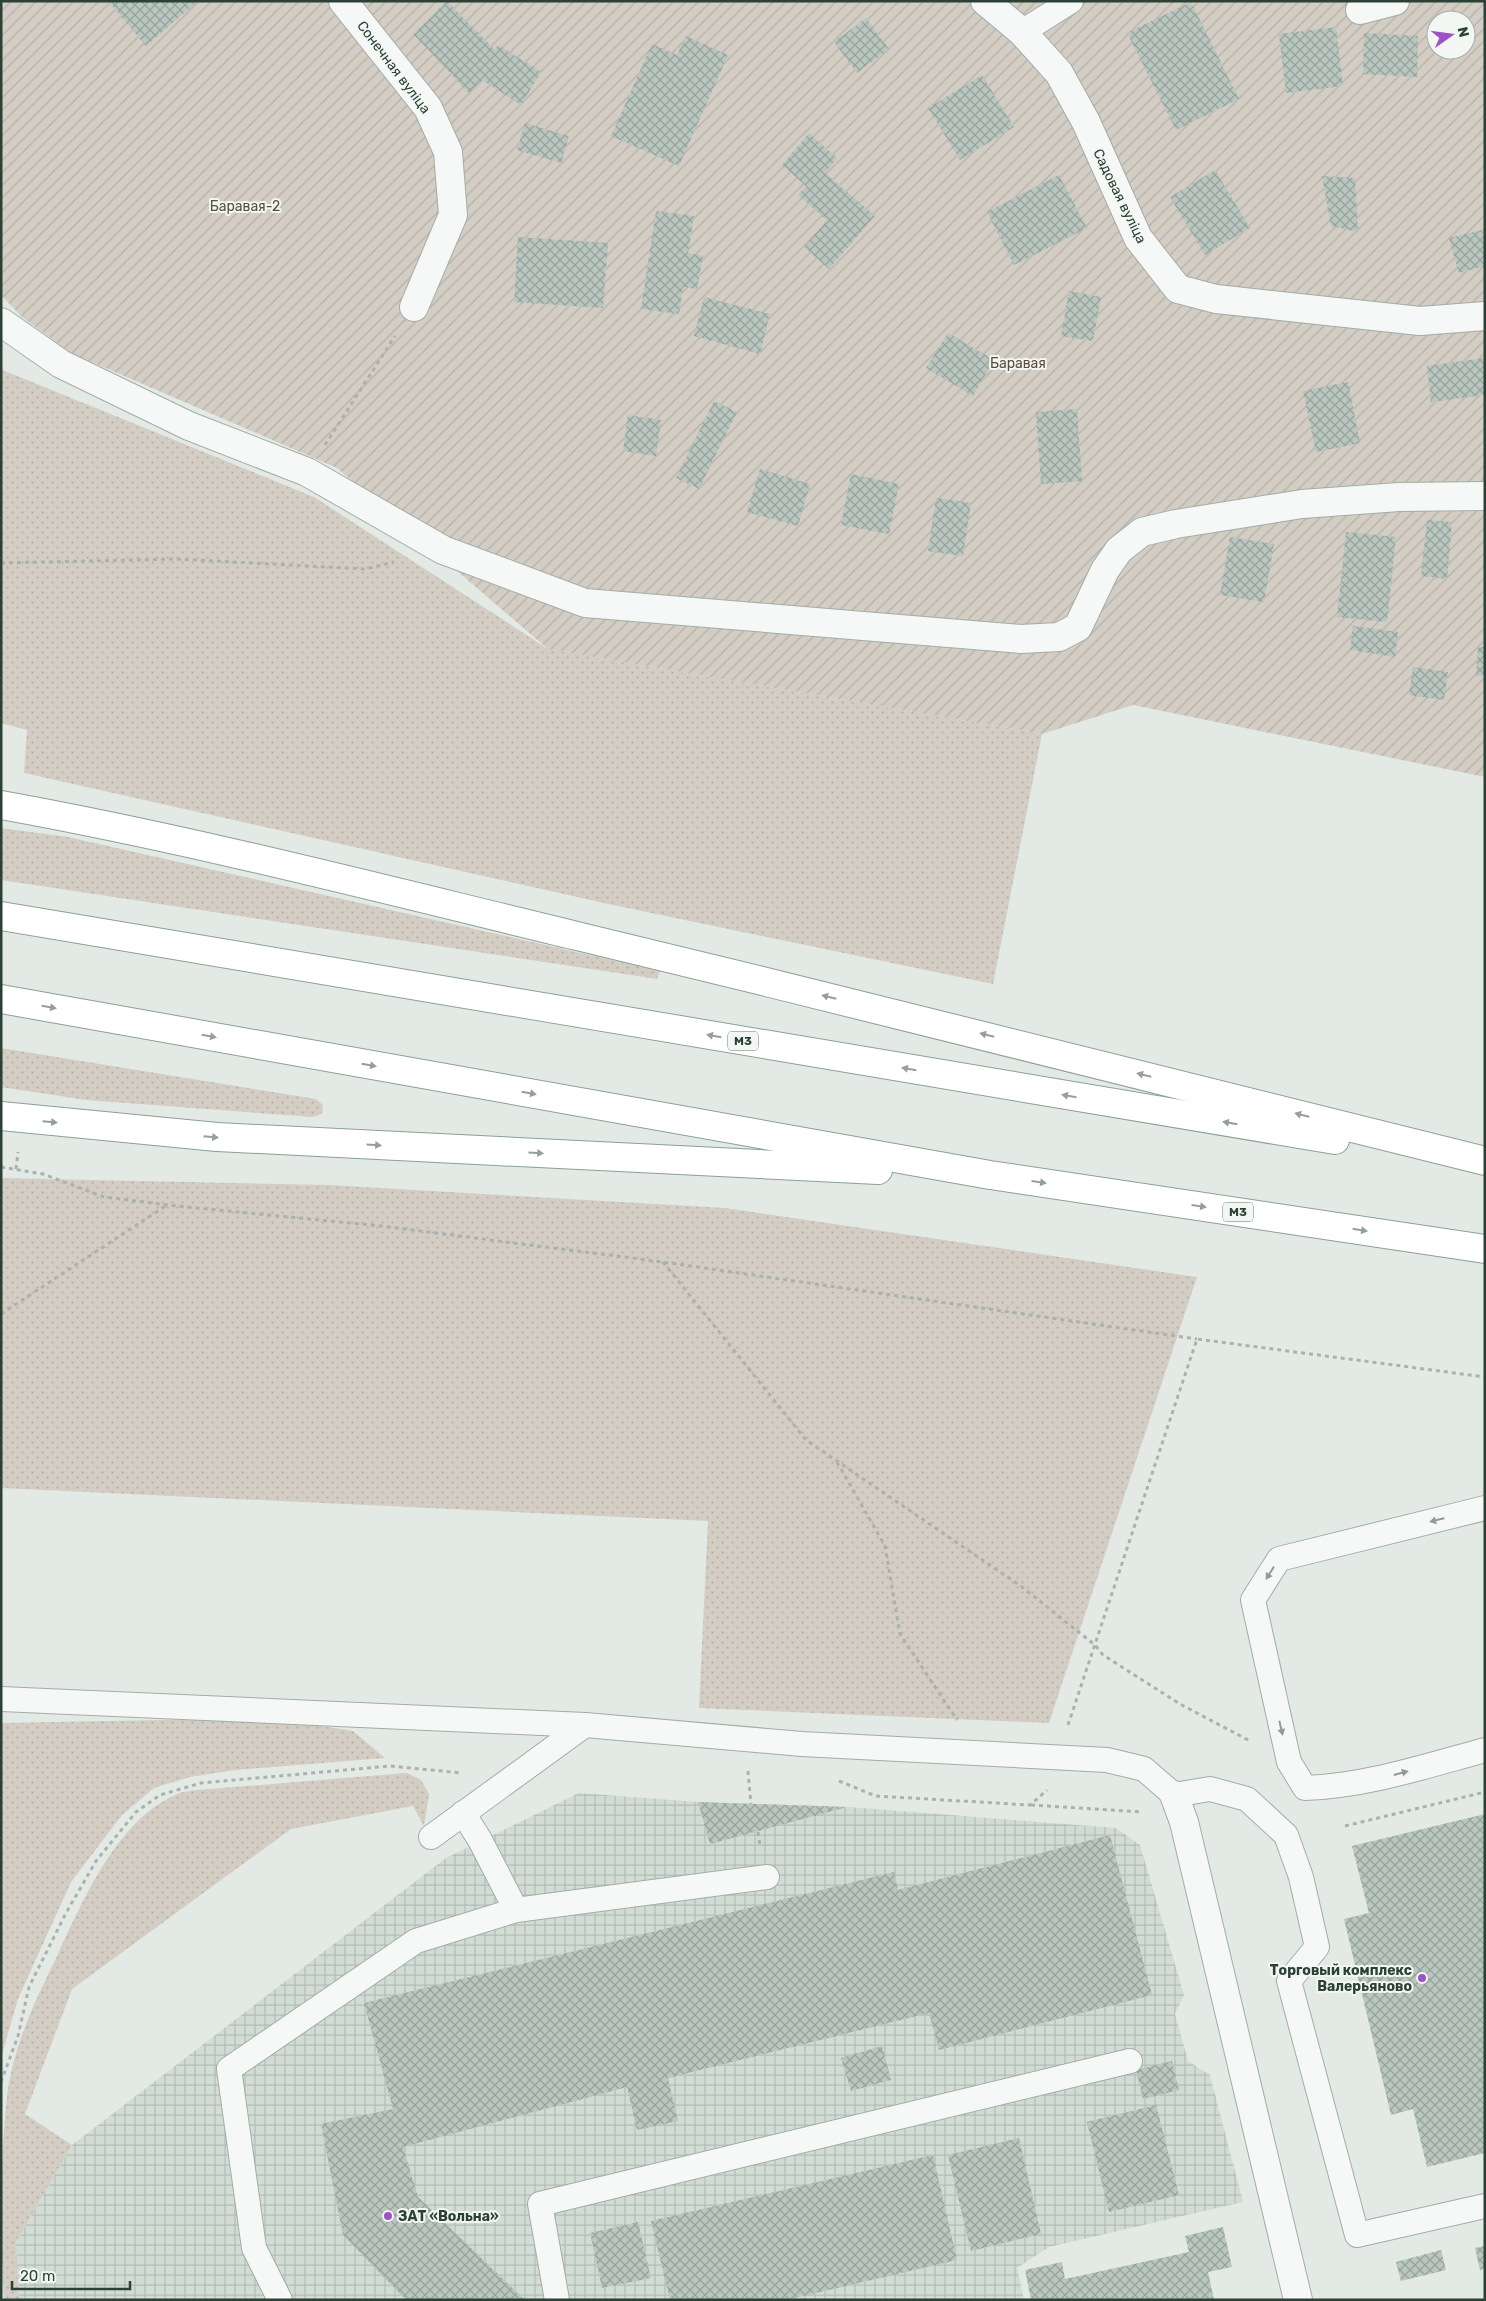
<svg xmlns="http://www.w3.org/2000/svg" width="1486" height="2301" font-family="Rubik,sans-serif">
	<defs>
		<pattern id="industrial-grid" width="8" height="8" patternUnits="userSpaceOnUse" patternTransform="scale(1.25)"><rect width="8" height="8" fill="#d1dcd5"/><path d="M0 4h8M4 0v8" fill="none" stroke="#b4beb7"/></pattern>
		<pattern id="grass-dots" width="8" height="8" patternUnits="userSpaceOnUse" patternTransform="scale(1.25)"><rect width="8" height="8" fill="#d3cdc4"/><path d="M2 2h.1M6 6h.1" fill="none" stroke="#b5b1a9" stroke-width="1.8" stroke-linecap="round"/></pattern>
		<pattern id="garden-furrows" width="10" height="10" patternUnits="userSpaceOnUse" patternTransform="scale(1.25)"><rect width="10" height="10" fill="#d3cdc4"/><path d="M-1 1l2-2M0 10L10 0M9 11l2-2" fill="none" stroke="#b5b1a9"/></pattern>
		<pattern id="building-cross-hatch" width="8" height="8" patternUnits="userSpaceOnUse" patternTransform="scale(1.25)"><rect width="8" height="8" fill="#bac6c0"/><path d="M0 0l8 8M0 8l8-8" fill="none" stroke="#97a29d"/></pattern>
	</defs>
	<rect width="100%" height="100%" fill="#e3eae6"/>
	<!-- industrial -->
	<path fill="url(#industrial-grid)" d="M579,1793L698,1802L849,1807L1116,1828L1140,1845L1184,1995L1175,2014L1188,2061L1210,2075L1243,2202L1049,2247L1017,2268L1024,2300H19L16,2242L72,2145L446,1858Z"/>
	<!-- grass -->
	<g fill="url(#grass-dots)">
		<path d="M1,368L5,371L314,497L548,649L1042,734L993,984L613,905L24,773L27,730L1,723Z"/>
		<path d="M1,828L68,837L660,971L657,979L1,880Z"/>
		<path d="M1,1048L316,1099L323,1105L322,1114L312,1117L86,1100L1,1087Z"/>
		<path d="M1,1178L329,1185L725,1208L1197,1277L1049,1723L699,1708L708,1521L1,1488Z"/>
		<path d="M272,1718L353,1731L385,1758L235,1770L190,1777L154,1788L122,1815L71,1882L18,1999L1,2058V1723Z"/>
		<path d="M407,1773L421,1780L429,1794L424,1826L413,1806L291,1829L72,1989L25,2114L72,2145L16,2242L19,2300H4C0,2234 0,2153 8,2088C16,2040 37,1997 58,1954C83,1900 117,1821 175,1795C181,1792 190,1791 197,1790Z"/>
	</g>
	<!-- garden -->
	<path fill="url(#garden-furrows)" fill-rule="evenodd" d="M1,1H1485V777L1133,705L1042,734L548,649L337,468L71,353L22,317L1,295ZM1436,20H1466V50H1436Z"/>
	<!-- building -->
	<g fill="url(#building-cross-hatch)">
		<path d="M108,1H198L146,46Z"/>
		<path d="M447,1L495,50L498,45L541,72L521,105L482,80L469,93L413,34Z"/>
		<path d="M1191,2L1239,99L1176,130L1127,33Z"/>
		<path d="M866,18L889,49L857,73L834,42Z"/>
		<path d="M1336,27L1343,86L1286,93L1279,34Z"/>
		<path d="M1364,33L1418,36L1417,77L1363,74Z"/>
		<path d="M686,36L728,55L679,166L611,136L652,44L677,55Z"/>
		<path d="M982,75L1014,127L960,160L928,108Z"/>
		<path d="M525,123L569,136L561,163L517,150Z"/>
		<path d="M809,133L837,158L825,173L875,216L829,269L804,247L827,220L798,195L806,186L782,165Z"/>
		<path d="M1215,170L1250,228L1205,255L1170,197Z"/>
		<path d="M1059,175L1087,228L1014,265L987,212Z"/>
		<path d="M1322,176L1355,178L1358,232L1331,226Z"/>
		<path d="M656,211L694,216L688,253L703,256L697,289L683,287L679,314L641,309Z"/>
		<path d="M1482,230L1485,239V266L1459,273L1449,238Z"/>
		<path d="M518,237L608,243L603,308L514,302Z"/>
		<path d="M1069,291L1101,297L1093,341L1061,336Z"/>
		<path d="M704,297L770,314L760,354L694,336Z"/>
		<path d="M948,333L994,360L973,396L926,368Z"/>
		<path d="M1485,358V395L1431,402L1427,366Z"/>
		<path d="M1348,382L1360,443L1316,452L1303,391Z"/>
		<path d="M714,401L737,412L699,489L676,478Z"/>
		<path d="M1077,409L1082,481L1041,484L1036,412Z"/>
		<path d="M628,415L661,420L656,456L623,451Z"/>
		<path d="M760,469L810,484L798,526L747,512Z"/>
		<path d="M851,474L899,484L889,534L841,525Z"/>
		<path d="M936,498L971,503L963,556L928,551Z"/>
		<path d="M1427,520L1452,522L1447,579L1421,576Z"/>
		<path d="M1346,532L1396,537L1387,622L1337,617Z"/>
		<path d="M1230,537L1274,544L1264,602L1220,595Z"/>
		<path d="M1353,626L1398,632L1395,657L1350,650Z"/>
		<path d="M1478,647H1485V676H1476Z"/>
		<path d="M1413,667L1448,672L1444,700L1409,695Z"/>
		<path d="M698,1802L847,1807L710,1844Z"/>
		<path d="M1485,1814V2153L1427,2167L1413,2109L1391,2115L1344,1919L1369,1913L1352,1846Z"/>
		<path d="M1110,1835L1152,1995L939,2050L929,2013L668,2078L678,2121L637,2130L627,2087L403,2147L418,2197L525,2300H406L343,2235L321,2124L393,2109L364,2003L894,1872L898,1890Z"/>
		<path d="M882,2046L891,2080L851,2091L841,2058Z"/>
		<path d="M1172,2061L1179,2090L1143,2099L1136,2070Z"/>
		<path d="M1156,2105L1179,2195L1109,2212L1087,2122Z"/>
		<path d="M1019,2138L1041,2234L971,2251L948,2155Z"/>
		<path d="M933,2155L957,2260L786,2300H670L651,2221Z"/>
		<path d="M638,2222L651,2278L602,2288L590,2233Z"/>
		<path d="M1223,2227L1232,2267L1208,2272L1214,2300H1031L1025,2270L1062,2262L1065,2279L1189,2252L1185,2236Z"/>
		<path d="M1485,2246V2268L1480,2270L1475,2248Z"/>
		<path d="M1441,2250L1446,2270L1401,2281L1396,2262Z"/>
	</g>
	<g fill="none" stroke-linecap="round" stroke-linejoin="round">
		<!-- lane casing -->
		<g stroke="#a1ada6" stroke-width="26">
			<g id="lane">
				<path d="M1022,32L1071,1"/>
				<path d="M1485,1508L1279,1559L1253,1600L1289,1762L1305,1788C1366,1786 1426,1766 1485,1750"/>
				<path d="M1,1699L585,1725L802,1744L1107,1760L1144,1769L1174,1795L1210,1789L1247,1799L1286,1835L1301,1877L1317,1947L1289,1981L1357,2235L1485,2206"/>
				<path d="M463,1813L480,1840L516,1910"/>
				<path d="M431,1837L585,1725"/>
				<path d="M280,2300L254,2248L229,2069L416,1941L516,1910L767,1877"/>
				<path d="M557,2300L540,2204L1130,2061"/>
			</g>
		</g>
		<!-- street casing -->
		<g stroke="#a1ada6" stroke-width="30">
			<g id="street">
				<path d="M343,1L428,108L448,152L453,215L414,307"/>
				<path d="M985,1L1022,32L1059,73L1086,122L1138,238L1178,289L1216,299L1420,321L1485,316"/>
				<path d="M1360,10L1395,1"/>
				<path d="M1,322L61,364L189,426L307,472L443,550L585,603L1021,639L1059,637L1078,627L1105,570L1119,550L1142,532L1176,524L1302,504L1399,497L1485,496"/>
				<path d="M1174,1795L1184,1822L1298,2300"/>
			</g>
		</g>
		<!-- highway casing -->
		<g stroke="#8ba094" stroke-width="30">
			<g id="highway">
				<path d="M1,805C195,840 386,890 577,936C880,1009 1182,1085 1485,1161"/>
				<path d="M1,916L1335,1140"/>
				<path d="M1,999L990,1175L1485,1249"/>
				<path d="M1,1116L217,1137L878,1170"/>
			</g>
		</g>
		<!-- path -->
		<g stroke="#a9b2ad" stroke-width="3" stroke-dasharray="4 4" stroke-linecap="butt">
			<path d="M325,445L395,336"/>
			<path d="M1,563L177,559L365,569L394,562"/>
			<path d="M1,1167L43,1174L104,1197L167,1205L381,1226L663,1262L1197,1339"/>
			<path d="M16,1169L18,1152"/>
			<path d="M663,1262L806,1440L1022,1587L1095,1645L1103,1655L1180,1704L1250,1741"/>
			<path d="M1,1314L167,1205"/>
			<path d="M837,1462L885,1546L900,1634L957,1720"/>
			<path d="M1068,1725L1197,1339L1485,1377"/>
			<path d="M748,1771L751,1804"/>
			<path d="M839,1781L876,1796L1030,1805L1047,1790"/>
			<path d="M1031,1805L1142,1812"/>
			<path d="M1345,1826L1485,1792"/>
			<path d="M758,1832L760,1846"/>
			<path d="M1,2082L18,2036L29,1987L66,1913L96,1861L136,1812L160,1795L201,1783L390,1766L462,1773"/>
		</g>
		<!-- lane -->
		<use href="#lane" stroke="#f5f8f7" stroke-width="24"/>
		<!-- street -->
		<use href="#street" stroke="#f5f8f7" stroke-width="28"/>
		<!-- highway -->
		<use href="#highway" stroke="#fff" stroke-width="28"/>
	</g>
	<!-- one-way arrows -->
	<defs><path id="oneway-solid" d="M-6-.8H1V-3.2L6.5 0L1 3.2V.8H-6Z" transform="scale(1.25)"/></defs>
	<g fill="#96a09a">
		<use href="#oneway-solid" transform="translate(829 997) rotate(-166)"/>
		<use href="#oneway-solid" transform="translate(49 1007) rotate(10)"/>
		<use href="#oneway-solid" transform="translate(987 1035) rotate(-166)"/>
		<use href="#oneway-solid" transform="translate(209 1036) rotate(10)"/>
		<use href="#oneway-solid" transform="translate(714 1036) rotate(-170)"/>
		<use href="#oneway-solid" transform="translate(369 1065) rotate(10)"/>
		<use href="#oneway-solid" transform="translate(909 1069) rotate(-170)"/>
		<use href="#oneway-solid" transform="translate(1144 1075) rotate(-166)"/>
		<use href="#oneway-solid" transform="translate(529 1093) rotate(10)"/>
		<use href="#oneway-solid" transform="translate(1069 1096) rotate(-170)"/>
		<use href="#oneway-solid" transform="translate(1302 1115) rotate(-166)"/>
		<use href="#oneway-solid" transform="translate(50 1122) rotate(5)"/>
		<use href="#oneway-solid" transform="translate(1230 1123) rotate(-170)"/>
		<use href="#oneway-solid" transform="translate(211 1137) rotate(5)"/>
		<use href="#oneway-solid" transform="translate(374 1145) rotate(3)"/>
		<use href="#oneway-solid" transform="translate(536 1153) rotate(3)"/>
		<use href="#oneway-solid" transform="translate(1039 1182) rotate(8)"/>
		<use href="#oneway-solid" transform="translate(1199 1206) rotate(8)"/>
		<use href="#oneway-solid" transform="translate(1360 1230) rotate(9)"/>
	</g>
	<g fill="#909c96">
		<use href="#oneway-solid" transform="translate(1437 1520) rotate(166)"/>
		<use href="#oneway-solid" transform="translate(1270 1573) rotate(122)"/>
		<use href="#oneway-solid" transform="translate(1281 1728) rotate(77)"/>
		<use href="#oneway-solid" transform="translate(1401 1773) rotate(-15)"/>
	</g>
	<!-- markers -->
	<g fill="#a051c6" stroke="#f2f7f4" stroke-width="2">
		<circle cx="1422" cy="1978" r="5"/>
		<circle cx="388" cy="2216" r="5"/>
	</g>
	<g text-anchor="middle" stroke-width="4" stroke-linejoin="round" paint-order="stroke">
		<!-- shield labels -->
		<g fill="#f2f7f4" stroke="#67786e" stroke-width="1">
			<rect x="728" y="1031.5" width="30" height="19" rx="4"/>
			<rect x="1223" y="1202.5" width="30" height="19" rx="4"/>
		</g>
		<g font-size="12" font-weight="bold" fill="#2c4135">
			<text x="743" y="1045">М3</text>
			<text x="1238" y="1216">М3</text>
		</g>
		<!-- street labels -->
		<g font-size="14" fill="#2c4135" stroke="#f2f7f4">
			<text transform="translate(394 67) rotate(53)" y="5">Сонечная вуліца</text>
			<text transform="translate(1120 196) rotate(64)" y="5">Садовая вуліца</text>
		</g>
		<!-- park labels -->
		<g font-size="14" fill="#5c4f3a" stroke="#f2f7f4">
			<text x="245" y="211">Баравая-2</text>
			<text x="1018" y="368">Баравая</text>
		</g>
		<!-- poi labels -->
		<g font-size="14" font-weight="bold" fill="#2c4135" stroke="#f2f7f4" text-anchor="end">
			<text x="1412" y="1975">Торговый комплекс<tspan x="1412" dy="16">Валерьяново</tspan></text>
			<text x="398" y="2221" text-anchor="start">ЗАТ «Вольна»</text>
		</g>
	</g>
	<!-- border -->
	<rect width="1486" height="2301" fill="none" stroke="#2c4135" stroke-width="5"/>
	<!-- north arrow -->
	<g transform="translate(1451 35) rotate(76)"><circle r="24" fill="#f2f7f4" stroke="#a3aea8"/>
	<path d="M0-4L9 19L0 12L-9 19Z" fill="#a051c6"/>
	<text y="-8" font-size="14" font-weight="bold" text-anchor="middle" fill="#2c4135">N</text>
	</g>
	<!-- scale -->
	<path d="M12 2281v8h118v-8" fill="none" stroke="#2c4135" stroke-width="2.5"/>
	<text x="20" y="2281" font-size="15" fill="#2c4135" stroke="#f2f7f4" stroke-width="4" paint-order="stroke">20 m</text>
</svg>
